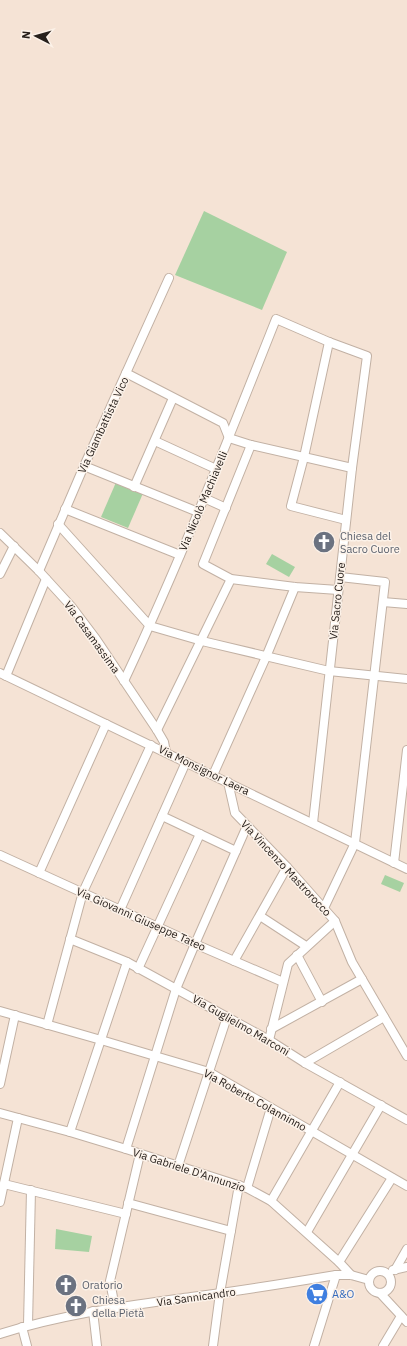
<svg xmlns="http://www.w3.org/2000/svg" width="407" height="1346" font-family="'IBM Plex Sans',sans-serif">
	<rect width="100%" height="100%" fill="#f5e3d5"/>
	<!-- green -->
	<g fill="#a6d1a1">
		<path d="M204,211L287,252L262,310L175,275Z"/>
		<path d="M117,480L144,491L128,528L101,517Z"/>
		<path d="M272,554L295,567L289,577L266,564Z"/>
		<path d="M385,875L404,883L400,892L381,884Z"/>
		<path d="M56,1229L92,1236L89,1252L55,1249Z"/>
	</g>
	<g fill="none" stroke-linecap="round" stroke-linejoin="round">
		<!-- minor casing -->
		<g stroke="#c2b1a4" stroke-width="10">
			<g id="minor">
				<path d="M329,342L304,457L291,506L346,520"/>
				<path d="M126,373L223,423L229,438L251,445L352,468"/>
				<path d="M155,441L216,469"/>
				<path d="M251,445L203,564L231,579L295,587L338,590"/>
				<path d="M84,466L198,512"/>
				<path d="M134,487L173,398"/>
				<path d="M204,498L226,508"/>
				<path d="M65,509L180,555"/>
				<path d="M58,524L150,626L202,641L329,671L407,679"/>
				<path d="M0,533L39,571L71,606L96,639L157,730L164,742L166,752"/>
				<path d="M39,571L84,466L169,278"/>
				<path d="M0,574L14,546"/>
				<path d="M383,602L407,604"/>
				<path d="M0,673L407,869"/>
				<path d="M6,676L46,579"/>
				<path d="M124,681C180,562 228,440 276,319L329,342L367,356L352,468L313,823"/>
				<path d="M157,730L231,579"/>
				<path d="M213,775L266,657L295,587"/>
				<path d="M228,782L235,813L287,867L335,921L352,962L407,1056"/>
				<path d="M162,816L236,851"/>
				<path d="M0,855L195,944L283,982"/>
				<path d="M394,863L407,750"/>
				<path d="M39,873L106,724"/>
				<path d="M324,908L355,843L385,582L340,577"/>
				<path d="M120,910L186,762"/>
				<path d="M260,916L306,946"/>
				<path d="M70,939L127,962L269,1040L305,1063L407,1120"/>
				<path d="M297,955L322,1002"/>
				<path d="M234,961L287,867"/>
				<path d="M138,969L200,834"/>
				<path d="M0,1011L101,1040L209,1072L407,1186"/>
				<path d="M47,1025L83,892L151,745"/>
				<path d="M271,1029L362,979"/>
				<path d="M269,1040L288,964L335,921"/>
				<path d="M305,1063L384,1017"/>
				<path d="M0,1084L15,1015"/>
				<path d="M0,1113L70,1132L126,1149L247,1188L271,1201L339,1262L351,1275"/>
				<path d="M70,1132L127,962"/>
				<path d="M126,1149L176,989L195,944L247,826"/>
				<path d="M178,1166L227,1017"/>
				<path d="M4,1184L126,1214"/>
				<path d="M247,1188L271,1108"/>
				<path d="M271,1201L340,1082"/>
				<path d="M0,1202L18,1118"/>
				<path d="M128,1203L231,1231"/>
				<path d="M307,1232L381,1105"/>
				<path d="M339,1262L392,1178"/>
				<path d="M393,1270L407,1267"/>
				<path d="M395,1270L407,1249"/>
				<circle cx="380" cy="1282" r="11"/>
				<path d="M380,1293L407,1322"/>
				<path d="M115,1308L110,1281L140,1154"/>
				<path d="M93,1311L97,1346"/>
				<path d="M28,1325L31,1190"/>
				<path d="M22,1327L27,1346"/>
				<path d="M0,1334C63,1314 127,1306 191,1297C240,1291 288,1283 336,1275H351L369,1280"/>
				<path d="M213,1346L220,1293L239,1185"/>
				<path d="M314,1346L336,1275"/>
				<path d="M383,1346L401,1316"/>
			</g>
		</g>
		<!-- minor -->
		<use href="#minor" stroke="#fff" stroke-width="8"/>
	</g>
	<!-- icons -->
	<defs>
		<g id="church-disc" transform="scale(1.15)"><circle r="9.5" fill="#6b7280" stroke="#fcf2e9"/><path d="M-1.2-6h2.4v3.5h3.3v2.4h-3.3V6h-2.4V-.1h-3.3v-2.4h3.3Z" fill="#fff"/></g>
		<g id="supermarket-disc" transform="scale(1.15)"><circle r="9.5" fill="#3f7fe0" stroke="#fcf2e9"/><path d="M-6-5.5h2.5l.6 2H6L4.5 2H-2.5L-4.4-4H-6ZM-1.5 3.2a1.3 1.3 0 1 0 .1 0ZM3 3.2a1.3 1.3 0 1 0 .1 0Z" fill="#fff"/></g>
	</defs>
	<g fill-rule="evenodd">
		<use href="#church-disc" x="324" y="542"/>
		<use href="#church-disc" x="66" y="1285"/>
		<use href="#supermarket-disc" x="317" y="1294"/>
		<use href="#church-disc" x="76" y="1306"/>
	</g>
	<g text-anchor="middle" stroke-width="3" stroke-linejoin="round" paint-order="stroke">
		<!-- street labels -->
		<g font-size="11" fill="#27201c" stroke="#fcf2e9">
			<text transform="translate(103 425) rotate(-65)" y="4">Via Giambattista Vico</text>
			<text transform="translate(203 501) rotate(-67)" y="4">Via Nicolò Machiavelli</text>
			<text transform="translate(337 601) rotate(-84)" y="4">Via Sacro Cuore</text>
			<text transform="translate(92 637) rotate(54)" y="4">Via Casamassima</text>
			<text transform="translate(204 770) rotate(26)" y="4">Via Monsignor Laera</text>
			<text transform="translate(286 868) rotate(47)" y="4">Via Vincenzo Mastrorocco</text>
			<text transform="translate(141 919) rotate(24)" y="4">Via Giovanni Giuseppe Tateo</text>
			<text transform="translate(241 1025) rotate(30)" y="4">Via Guglielmo Marconi</text>
			<text transform="translate(255 1100) rotate(29)" y="4">Via Roberto Colanninno</text>
			<text transform="translate(189 1170) rotate(18)" y="4">Via Gabriele D'Annunzio</text>
			<text transform="translate(196 1297) rotate(-8)" y="4">Via Sannicandro</text>
		</g>
		<!-- worship labels -->
		<g font-size="11" fill="#5b616d" stroke="#fcf2e9" text-anchor="start">
			<text x="340" y="540">Chiesa del<tspan x="340" dy="13">Sacro Cuore</tspan></text>
			<text x="82" y="1289">Oratorio</text>
			<text x="92" y="1304">Chiesa<tspan x="92" dy="13">della Pietà</tspan></text>
		</g>
		<!-- shop labels -->
		<g font-size="11" fill="#366cbe" stroke="#fcf2e9" text-anchor="start">
			<text x="332" y="1298">A&amp;O</text>
		</g>
	</g>
	<!-- north arrow -->
	<g transform="translate(36 36) rotate(276)" stroke="#fcf2e9" stroke-width="3" paint-order="stroke">
	<path d="M0-3L7 15L0 10L-7 15Z" fill="#27201c"/>
	<text y="-6" font-size="11" font-weight="bold" text-anchor="middle" fill="#27201c">N</text>
	</g>
</svg>
